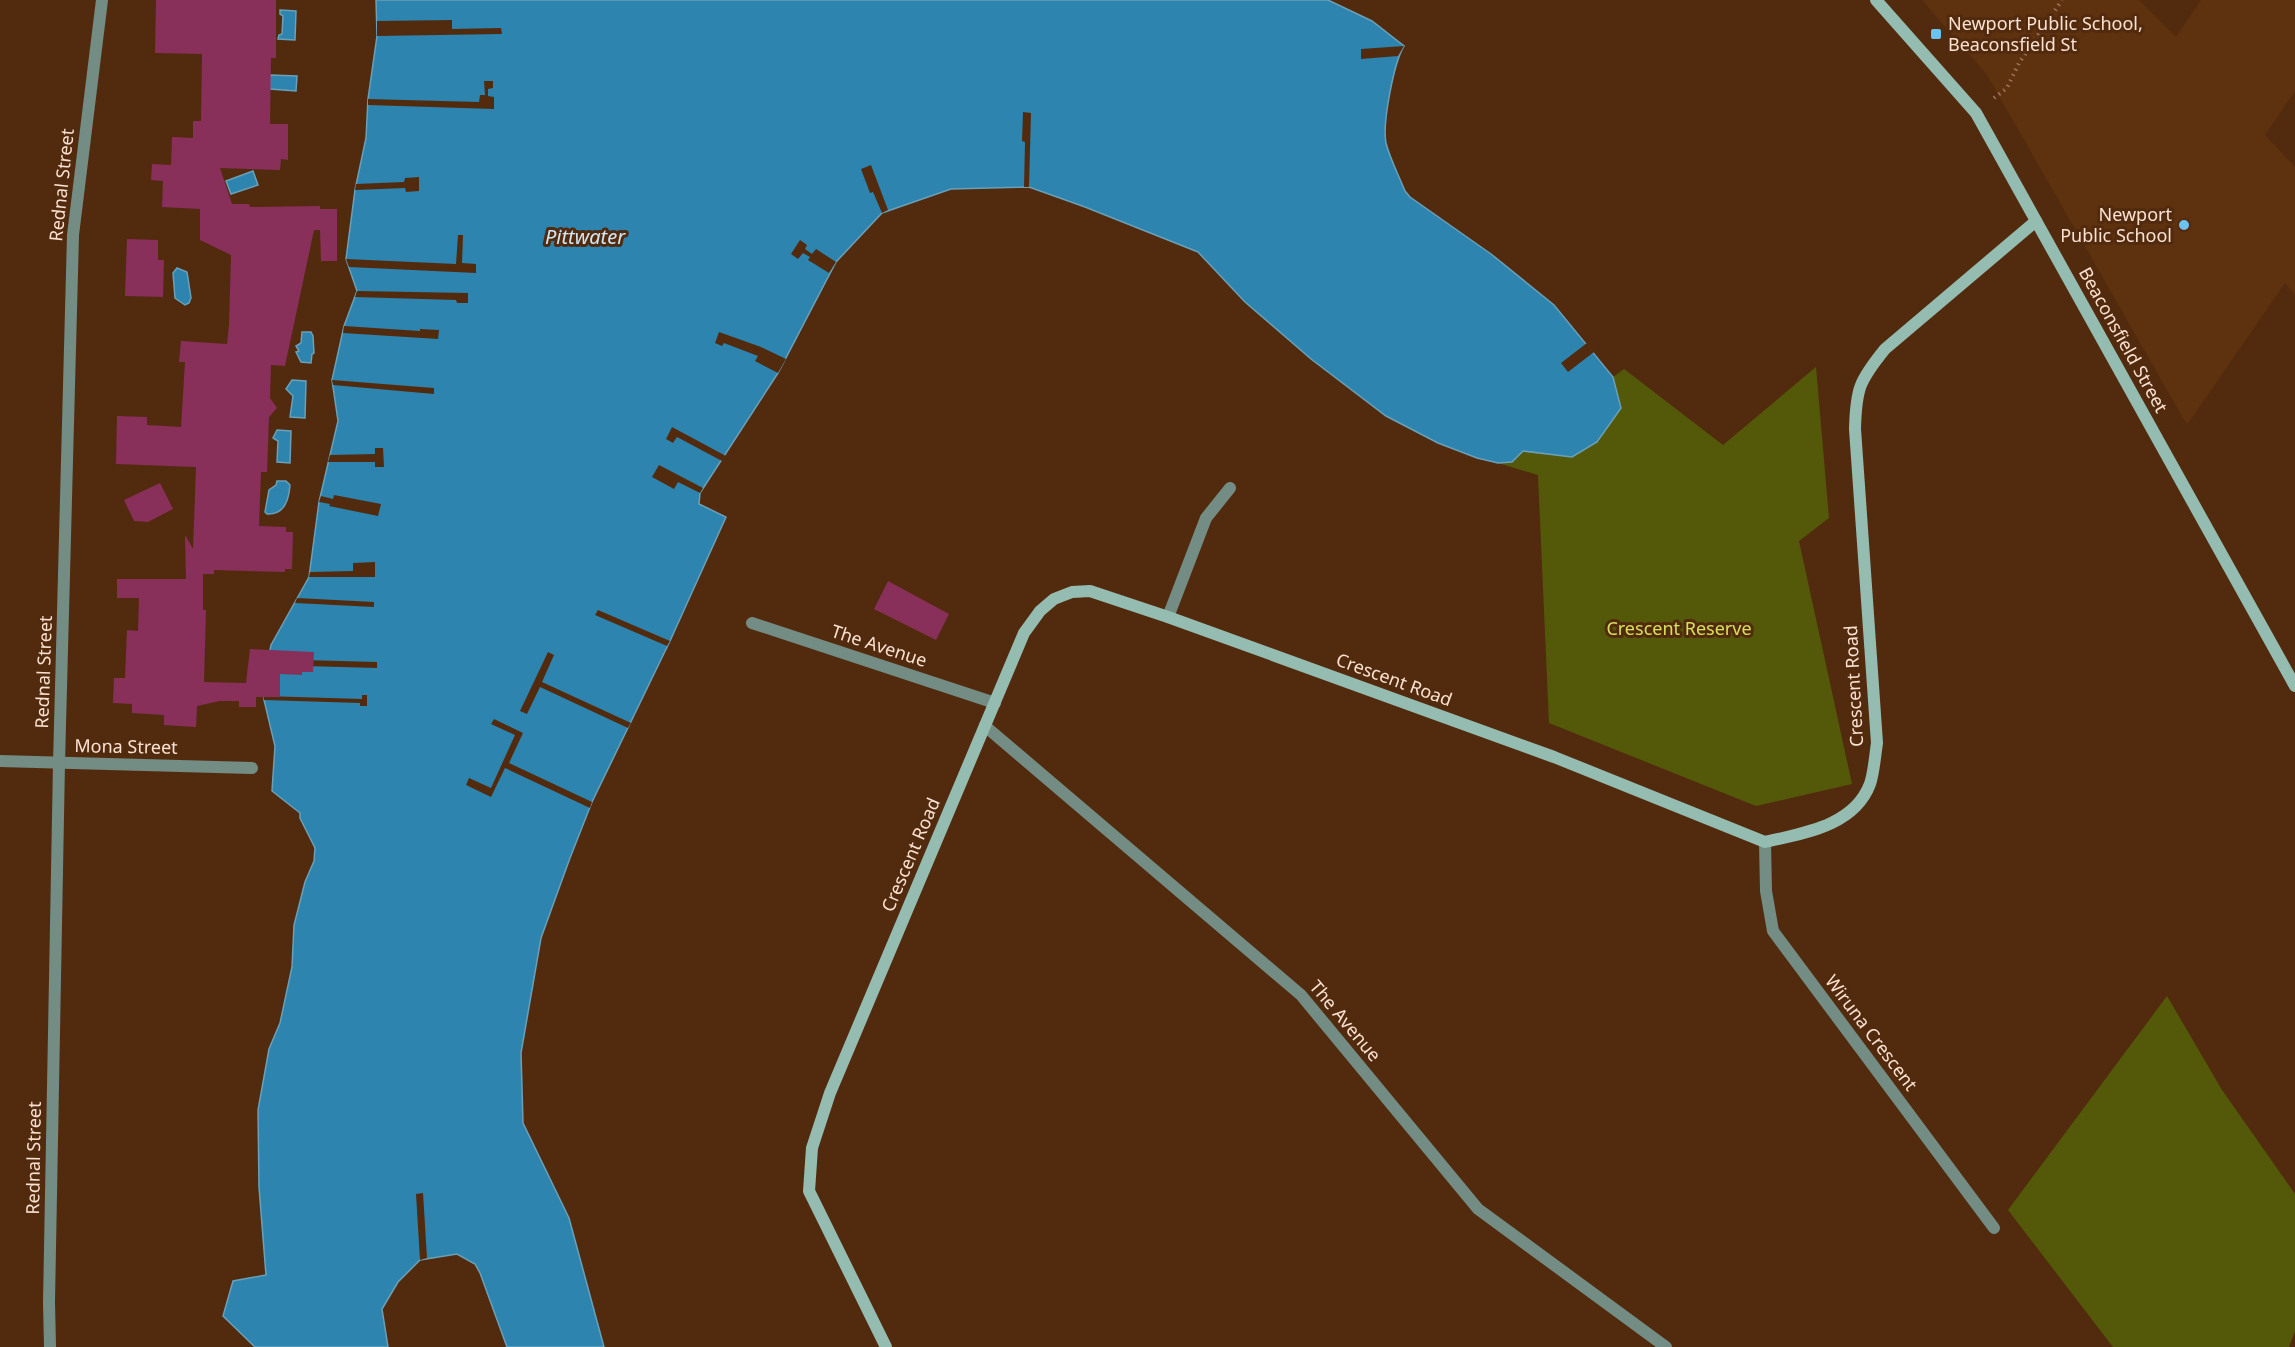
<svg xmlns="http://www.w3.org/2000/svg" width="2295" height="1347" font-family="'Noto Sans',sans-serif">
	<rect width="100%" height="100%" fill="#522b0f"/>
	<!-- built -->
	<path fill="#5e310f" d="M1922,0H2139L2176,37L2201,0H2295V91L2265,135L2295,167V295L2285,283L2187,425L1987,75Z"/>
	<!-- green -->
	<g fill="#54590a">
		<path d="M1816,367L1829,518L1799,541L1852,784L1756,806L1549,723L1538,475L1498,463L1512,462L1523,451L1572,457L1620,408L1613,377L1624,369L1723,445Z"/>
		<path d="M2167,996L2222,1090L2295,1194V1331L2289,1347H2113L2008,1210Z"/>
	</g>
	<!-- water -->
	<g fill="#2d84ae" stroke="#6aa0b8" stroke-width="1.5">
		<path d="M376,0H1328L1372,21L1404,46C1394,62 1382,124 1386,143C1390,159 1399,176 1405,191L1410,197L1491,254L1554,305L1613,377L1621,408L1597,442L1572,457L1523,451L1512,462L1498,463L1477,458L1438,443L1386,416L1311,359L1245,302L1198,252L1085,207L1029,187L951,189L882,213L836,262L778,373L700,493L699,504L726,517L670,641L592,802L570,858L541,938L521,1053L523,1123L569,1218L604,1347H507L480,1273L475,1264L457,1254L420,1260L398,1282L382,1309L388,1347H255L223,1316L233,1281L266,1275L259,1187L258,1110L269,1049L280,1023L292,967L294,925L305,882L314,861L315,848L300,818V813L272,791L275,746L264,700L268,659L271,645L309,577L319,502L338,421L332,380L344,326L357,291L346,259L355,190L366,138L368,99L377,36Z"/>
		<path d="M280,10L296,11L295,40L278,39L279,35L282,34L283,16L280,14Z"/>
		<path d="M270,75L297,76L296,91L270,89Z"/>
		<path d="M253,171L258,185L231,194L226,181Z"/>
		<path d="M177,268L187,272L191,298L189,303L185,305L175,298L173,273Z"/>
		<path d="M302,332H311L313,336L314,353L312,354L311,363L301,362L296,352L299,351L296,346L301,343Z"/>
		<path d="M292,380L306,381L305,418L290,417L293,396L286,389Z"/>
		<path d="M277,430L291,431L290,463L277,462L278,441L273,438Z"/>
		<path d="M277,481H286L290,485C289,500 284,515 267,514L265,512L269,490L276,485Z"/>
	</g>
	<!-- pier -->
	<g fill="#522b0f">
		<path d="M452,20V29L501,28L502,34L377,36V21Z"/>
		<path d="M1404,46L1398,56L1361,59V49Z"/>
		<path d="M484,81H493V88L488,89V96L494,97V109L368,105V99L479,102L480,95H485Z"/>
		<path d="M1023,112L1031,113L1029,187H1024L1025,142L1022,141Z"/>
		<path d="M871,165L888,210L882,213L873,192L870,193L861,169Z"/>
		<path d="M419,177V191L406,192L405,188L355,190L356,184L404,182L405,178Z"/>
		<path d="M458,235H463L462,263L476,264V273L349,267L346,259L456,264Z"/>
		<path d="M800,240L807,245L805,249L812,254L816,249L836,262L829,273L808,260L810,257L803,253L798,259L791,254Z"/>
		<path d="M357,291L468,293V303H457L456,300L355,297Z"/>
		<path d="M344,326L420,331V329L439,330L438,339L343,333Z"/>
		<path d="M719,332L761,347L786,359L778,373L755,361L758,356L724,343L722,346L715,343Z"/>
		<path d="M1587,343L1594,352L1568,372L1561,363Z"/>
		<path d="M332,380L434,388V394L333,385Z"/>
		<path d="M672,427L726,456L722,461L677,437L673,443L666,439Z"/>
		<path d="M375,448H383L384,467H375V462H328L330,455L375,454Z"/>
		<path d="M659,465L703,488L700,493L678,482L674,489L652,477Z"/>
		<path d="M334,495L381,504L378,516L329,506L330,504L319,502L321,496L333,499Z"/>
		<path d="M375,562V577H309L310,572L353,571V563Z"/>
		<path d="M297,598L374,602V607L295,603Z"/>
		<path d="M598,610L670,641L667,646L595,615Z"/>
		<path d="M548,652L554,655L542,682L631,723L628,728L540,687L527,714L520,711Z"/>
		<path d="M268,659L377,662V668L268,665Z"/>
		<path d="M362,695H367V706H360V703L264,700V696L362,699Z"/>
		<path d="M494,719L523,733L509,763L592,802L590,808L505,768L491,797L466,785L469,778L491,788L515,735L491,724Z"/>
		<path d="M423,1193L427,1258L420,1260L416,1194Z"/>
	</g>
	<!-- building -->
	<g fill="#882f5a">
		<path d="M156,0H276V58H271L270,124H288V160L281,159L280,170L220,168L232,204H249L250,207L320,206V209H337V261H321L320,230H314L285,366L271,365L270,398L277,408L269,417L267,472H261L259,526L286,527V532H293L292,569H285V572L214,570V574H203V610H206L204,682L246,683L250,649L314,652L313,672H302V675L280,674V697H256V707H239V701H220L197,706L196,727L164,725V715L132,713V704L113,703L114,678H125L127,630L138,631L139,598H117V579H186L185,535L193,549L196,467L116,464L117,416L147,417V425L181,427L185,362H179L181,341L227,344L229,325L231,255L200,240V209L162,207L163,181L151,180L152,164L171,165L172,137L193,138V121H201L202,54L155,53Z"/>
		<path d="M127,239L158,240V260H164L163,297L125,296Z"/>
		<path d="M160,483L173,509L148,522L134,521L124,500Z"/>
		<path d="M888,581L949,614L936,640L874,609Z"/>
	</g>
	<g fill="none" stroke-linecap="round" stroke-linejoin="round">
		<!-- path -->
		<path stroke="#987760" stroke-width="4" stroke-dasharray="1.5 4.5" stroke-linecap="butt" d="M1994,98L2007,88L2019,63L2062,0"/>
		<!-- street -->
		<g stroke="#738c84" stroke-width="12">
			<path d="M1168,617L1206,518L1230,488"/>
			<path d="M752,623L995,703"/>
			<path d="M985,726L1301,995L1478,1209L1666,1347"/>
			<path d="M0,761L252,768"/>
			<path d="M1765,842L1766,891L1773,931L1994,1228"/>
			<path d="M50,1347L49,1302L59,763L73,235L102,0"/>
		</g>
		<!-- secondary -->
		<g stroke="#94bcb0" stroke-width="12">
			<path d="M1876,0L1976,113L2295,686"/>
			<path d="M886,1347L809,1191L812,1148L830,1093L1024,633L1040,611L1054,599L1072,592L1090,591L1168,617L1554,757L1765,842C1804,833 1854,826 1870,784C1874,772 1875,756 1877,743L1855,429C1856,389 1859,381 1885,349L2036,221"/>
		</g>
	</g>
	<!-- markers -->
	<g fill="#6bc3f2" stroke="#522b0f" stroke-width="2">
		<rect x="1930" y="28" width="12" height="12" rx="3"/>
		<circle cx="2184" cy="225" r="6"/>
	</g>
	<g text-anchor="middle" stroke-width="6" stroke-linejoin="round" paint-order="stroke">
		<!-- poi labels -->
		<g font-size="18" fill="#fae1d1" stroke="#522b0f" text-anchor="start">
			<text x="1948" y="30">Newport Public School,<tspan x="1948" dy="21">Beaconsfield St</tspan></text>
			<text x="2172" y="221" text-anchor="end">Newport<tspan x="2172" dy="21">Public School</tspan></text>
		</g>
		<!-- street labels -->
		<g font-size="18" fill="#fae1d1" stroke="#522b0f">
			<text transform="translate(62 185) rotate(-84)" y="6">Rednal Street</text>
			<text transform="translate(2123 340) rotate(61)" y="6">Beaconsfield Street</text>
			<text transform="translate(879 646) rotate(18)" y="6">The Avenue</text>
			<text transform="translate(44 672) rotate(-88)" y="6">Rednal Street</text>
			<text transform="translate(1394 680) rotate(20)" y="6">Crescent Road</text>
			<text transform="translate(1854 686) rotate(-93)" y="6">Crescent Road</text>
			<text transform="translate(126 747) rotate(1)" y="6">Mona Street</text>
			<text transform="translate(911 855) rotate(-67)" y="6">Crescent Road</text>
			<text transform="translate(1345 1021) rotate(50)" y="6">The Avenue</text>
			<text transform="translate(1871 1033) rotate(53)" y="6">Wiruna Crescent</text>
			<text transform="translate(34 1158) rotate(-89)" y="6">Rednal Street</text>
		</g>
		<!-- park labels -->
		<g font-size="18" fill="#d5e158" stroke="#522b0f">
			<text x="1679" y="635">Crescent Reserve</text>
		</g>
		<!-- water labels -->
		<g font-size="20" font-style="italic" fill="#d0e8f6" stroke="#522b0f">
			<text x="585" y="244">Pittwater</text>
		</g>
	</g>
</svg>
